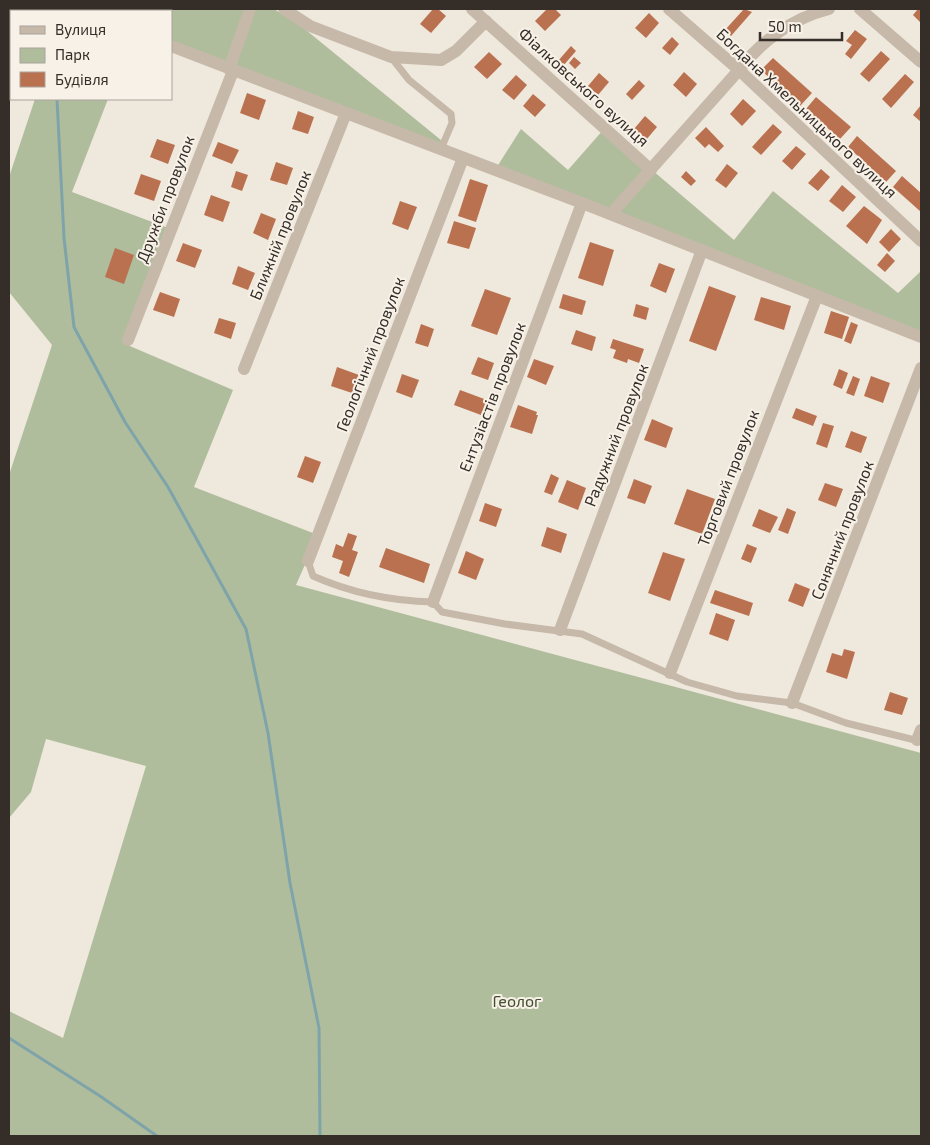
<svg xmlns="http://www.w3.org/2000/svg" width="930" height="1145" font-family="'Exo 2',sans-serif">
	<rect width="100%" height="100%" fill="#efe8dc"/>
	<!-- green -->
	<g fill="#b0bd9d">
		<path d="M9,9H274L301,26L463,158L171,46V11H11V35H9Z"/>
		<path d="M35,99H108L72,192L171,229L125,344L233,390L194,487L318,535L296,585L921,753V1136H9V1011L63,1038L146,766L46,739L31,792L9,818V475L52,345L9,292V177Z"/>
		<path d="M521,129L568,170L604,129L734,240L773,191L898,293L921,271V337L495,170Z"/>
	</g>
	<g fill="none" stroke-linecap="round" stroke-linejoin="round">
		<!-- stream -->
		<g stroke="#7ea4aa" stroke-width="3">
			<path d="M57,99L64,238L74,327L125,422L168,487L246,629L268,733L290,883L319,1028L320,1136"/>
			<path d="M9,1038L100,1096L157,1136"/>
		</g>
	</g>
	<!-- building -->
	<g fill="#ba714f">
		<path d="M433,9H438L446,16L431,33L420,24Z"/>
		<path d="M547,9H555L561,15L545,31L535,21Z"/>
		<path d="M744,9L752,12L731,36L725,30Z"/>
		<path d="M918,9H921V23L913,15Z"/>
		<path d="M649,13L659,23L646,38L635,28Z"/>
		<path d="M855,30L867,39L851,59L845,54L852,45L846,41Z"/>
		<path d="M672,37L679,44L670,55L662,48Z"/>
		<path d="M571,46L576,51L563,66L558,61Z"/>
		<path d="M881,51L890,59L869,82L860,74Z"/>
		<path d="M489,52L502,64L487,79L474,67Z"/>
		<path d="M574,57L581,63L575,69L569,63Z"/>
		<path d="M773,58L812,93L800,106L761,70Z"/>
		<path d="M684,72L697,84L686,97L673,85Z"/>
		<path d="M599,73L609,82L598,95L588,86Z"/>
		<path d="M905,74L914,82L891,108L882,99Z"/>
		<path d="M516,75L527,85L514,100L502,90Z"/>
		<path d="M639,80L645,86L632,100L626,94Z"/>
		<path d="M247,93L266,100L259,120L240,113Z"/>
		<path d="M533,94L546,105L535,117L523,106Z"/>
		<path d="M816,97L851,127L840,139L806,109Z"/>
		<path d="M743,99L756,111L742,126L730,114Z"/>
		<path d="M921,105V122L913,115Z"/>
		<path d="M298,111L314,117L308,134L292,129Z"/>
		<path d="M645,116L657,127L646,140L634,129Z"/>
		<path d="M773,124L782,132L761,155L752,147Z"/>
		<path d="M706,127L724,146L718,152L709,144L705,148L695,138Z"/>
		<path d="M857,136L896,171L886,182L848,147Z"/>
		<path d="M157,139L175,145L168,164L150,157Z"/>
		<path d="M218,142L239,150L232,164L212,156Z"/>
		<path d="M796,146L806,154L792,170L782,161Z"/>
		<path d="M276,162L293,168L287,185L270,180Z"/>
		<path d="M727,164L738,173L726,188L715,180Z"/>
		<path d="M821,169L830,177L818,191L808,183Z"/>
		<path d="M236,171L248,175L242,191L231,187Z"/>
		<path d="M686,171L696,181L691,186L681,177Z"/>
		<path d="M141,174L161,181L154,201L134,194Z"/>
		<path d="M902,176L921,193V212L893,187Z"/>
		<path d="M470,179L488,185L476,222L458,216Z"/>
		<path d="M842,185L856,197L843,212L829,201Z"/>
		<path d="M211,195L230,202L223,222L204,215Z"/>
		<path d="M400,201L417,207L408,230L392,224Z"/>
		<path d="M864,206L882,220L867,244L846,226Z"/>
		<path d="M261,213L276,219L268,240L253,233Z"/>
		<path d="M454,221L476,228L469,249L447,243Z"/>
		<path d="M891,229L901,239L889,252L879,242Z"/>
		<path d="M590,242L614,250L603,286L578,278Z"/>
		<path d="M183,243L202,250L195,268L176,261Z"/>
		<path d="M115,248L134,255L124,284L105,277Z"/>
		<path d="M887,253L895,261L885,272L877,265Z"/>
		<path d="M659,263L675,269L666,293L650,286Z"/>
		<path d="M238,266L255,273L248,290L232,284Z"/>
		<path d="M709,286L736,296L716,351L689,341Z"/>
		<path d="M485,289L511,298L497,335L471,326Z"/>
		<path d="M160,292L180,299L174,317L153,310Z"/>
		<path d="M563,294L586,301L582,315L559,308Z"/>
		<path d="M761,297L791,306L784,330L754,320Z"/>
		<path d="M636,304L649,308L646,320L633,316Z"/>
		<path d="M831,311L849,317L842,339L824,333Z"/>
		<path d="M219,318L236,323L231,339L214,333Z"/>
		<path d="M851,322L858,325L851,344L844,341Z"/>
		<path d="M421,324L434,329L428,347L415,343Z"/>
		<path d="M576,330L596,337L592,351L571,344Z"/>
		<path d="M613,339L644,349L639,363L628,359L627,363L613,358L616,350L610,348Z"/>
		<path d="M478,357L494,363L488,380L471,374Z"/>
		<path d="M534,359L554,366L546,385L527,377Z"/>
		<path d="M337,367L359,375L352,393L331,386Z"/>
		<path d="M839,369L848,373L842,389L833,385Z"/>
		<path d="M402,374L419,380L412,398L396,392Z"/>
		<path d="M853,376L860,379L854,396L846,393Z"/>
		<path d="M871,376L890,383L883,403L864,396Z"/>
		<path d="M460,390L487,400L481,415L454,405Z"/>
		<path d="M518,405L537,412L536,415H538L532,434L510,427Z"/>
		<path d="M796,408L817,416L813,426L792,418Z"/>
		<path d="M652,419L673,428L666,448L644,440Z"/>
		<path d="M823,423L834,426L827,448L816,444Z"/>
		<path d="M851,431L867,437L861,453L845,447Z"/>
		<path d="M305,456L321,462L313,483L297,477Z"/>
		<path d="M551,474L559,478L552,495L544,492Z"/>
		<path d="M634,479L652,486L645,504L627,498Z"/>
		<path d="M567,480L586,488L578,510L558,502Z"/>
		<path d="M825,483L843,489L836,507L818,500Z"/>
		<path d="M687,489L715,499L702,534L674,524Z"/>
		<path d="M485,503L502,509L496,527L479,521Z"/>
		<path d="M787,508L796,512L788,534L778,530Z"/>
		<path d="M759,509L778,517L770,533L752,526Z"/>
		<path d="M547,527L567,534L561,553L541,546Z"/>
		<path d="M348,533L357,536L352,550L358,552L349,577L339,573L343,561L332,557L336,544L343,547Z"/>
		<path d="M747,544L757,548L751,563L741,559Z"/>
		<path d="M386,548L430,564L424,583L379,567Z"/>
		<path d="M466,551L484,559L476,580L458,573Z"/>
		<path d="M663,552L685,559L670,601L648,593Z"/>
		<path d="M795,583L810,589L803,607L788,601Z"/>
		<path d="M715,590L753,603L749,616L710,603Z"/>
		<path d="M716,613L735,620L728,641L709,634Z"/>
		<path d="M844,649L855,652L847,679L826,672L832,653L842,656Z"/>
		<path d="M890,692L908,698L902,715L884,710Z"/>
	</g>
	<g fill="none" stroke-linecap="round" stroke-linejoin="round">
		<!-- service -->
		<g stroke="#c6b9a9" stroke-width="7">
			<path d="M391,57L409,80L451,114L452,123L441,149"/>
			<path d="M308,561L313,576C351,593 392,601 433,602L442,612L505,624L582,634L687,682L737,696L792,703L846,723L919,741"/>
		</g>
		<!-- minor -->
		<g stroke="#c6b9a9" stroke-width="12">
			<path d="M71,9L78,11"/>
			<path d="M284,9L310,26L391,57L441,60L456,51L486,21"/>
			<path d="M472,9L651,170"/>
			<path d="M669,9L739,70L921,241"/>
			<path d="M860,9L921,62"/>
			<path d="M171,46L582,203L921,337"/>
			<path d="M229,69L250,9"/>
			<path d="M611,214L739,70C761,41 793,18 829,9"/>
			<path d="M128,340L233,71"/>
			<path d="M244,369L346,113"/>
			<path d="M308,561L463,158"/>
			<path d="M433,602L582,203"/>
			<path d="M560,630L702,250"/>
			<path d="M670,673L817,296"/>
			<path d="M792,703L921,368"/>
			<path d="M917,740L921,730"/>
		</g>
	</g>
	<g text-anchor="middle" stroke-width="4" stroke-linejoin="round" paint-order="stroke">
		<!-- street labels -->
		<g font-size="16" fill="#342d28" stroke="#f7f1e8">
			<text transform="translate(584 87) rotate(42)" y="6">Фіалковського вулиця</text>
			<text transform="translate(807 113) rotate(43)" y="6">Богдана Хмельницького вулиця</text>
			<text transform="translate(165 199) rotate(-69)" y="6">Дружби провулок</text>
			<text transform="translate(280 235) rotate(-68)" y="6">Ближній провулок</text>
			<text transform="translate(370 354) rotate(-69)" y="6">Геологічний провулок</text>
			<text transform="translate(492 397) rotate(-69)" y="6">Ентузіастів провулок</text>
			<text transform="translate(616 435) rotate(-69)" y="6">Радужний провулок</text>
			<text transform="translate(728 478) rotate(-69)" y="6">Торговий провулок</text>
			<text transform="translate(842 530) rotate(-69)" y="6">Сонячний провулок</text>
		</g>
		<!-- park labels -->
		<g font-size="16" fill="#41502e" stroke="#f7f1e8">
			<text x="517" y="1007">Геолог</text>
		</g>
	</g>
	<!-- border -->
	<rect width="930" height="1145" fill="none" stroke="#342d28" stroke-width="20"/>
	<!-- legend -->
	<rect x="10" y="10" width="162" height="90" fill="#f7f1e8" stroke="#a9a39b"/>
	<rect x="20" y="26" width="25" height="8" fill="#c6b9a9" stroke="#a9a39b"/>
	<text x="55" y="35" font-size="15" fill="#342d28">Вулиця</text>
	<rect x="20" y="48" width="25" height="15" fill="#b0bd9d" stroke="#a9a39b"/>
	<text x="55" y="60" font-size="15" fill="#342d28">Парк</text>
	<rect x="20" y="72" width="25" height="15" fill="#ba714f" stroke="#a9a39b"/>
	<text x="55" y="85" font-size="15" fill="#342d28">Будівля</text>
	<!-- scale -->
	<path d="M760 32v8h82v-8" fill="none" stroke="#342d28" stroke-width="2.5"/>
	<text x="768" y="32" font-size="15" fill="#342d28" stroke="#f7f1e8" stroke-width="4" paint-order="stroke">50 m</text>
</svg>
